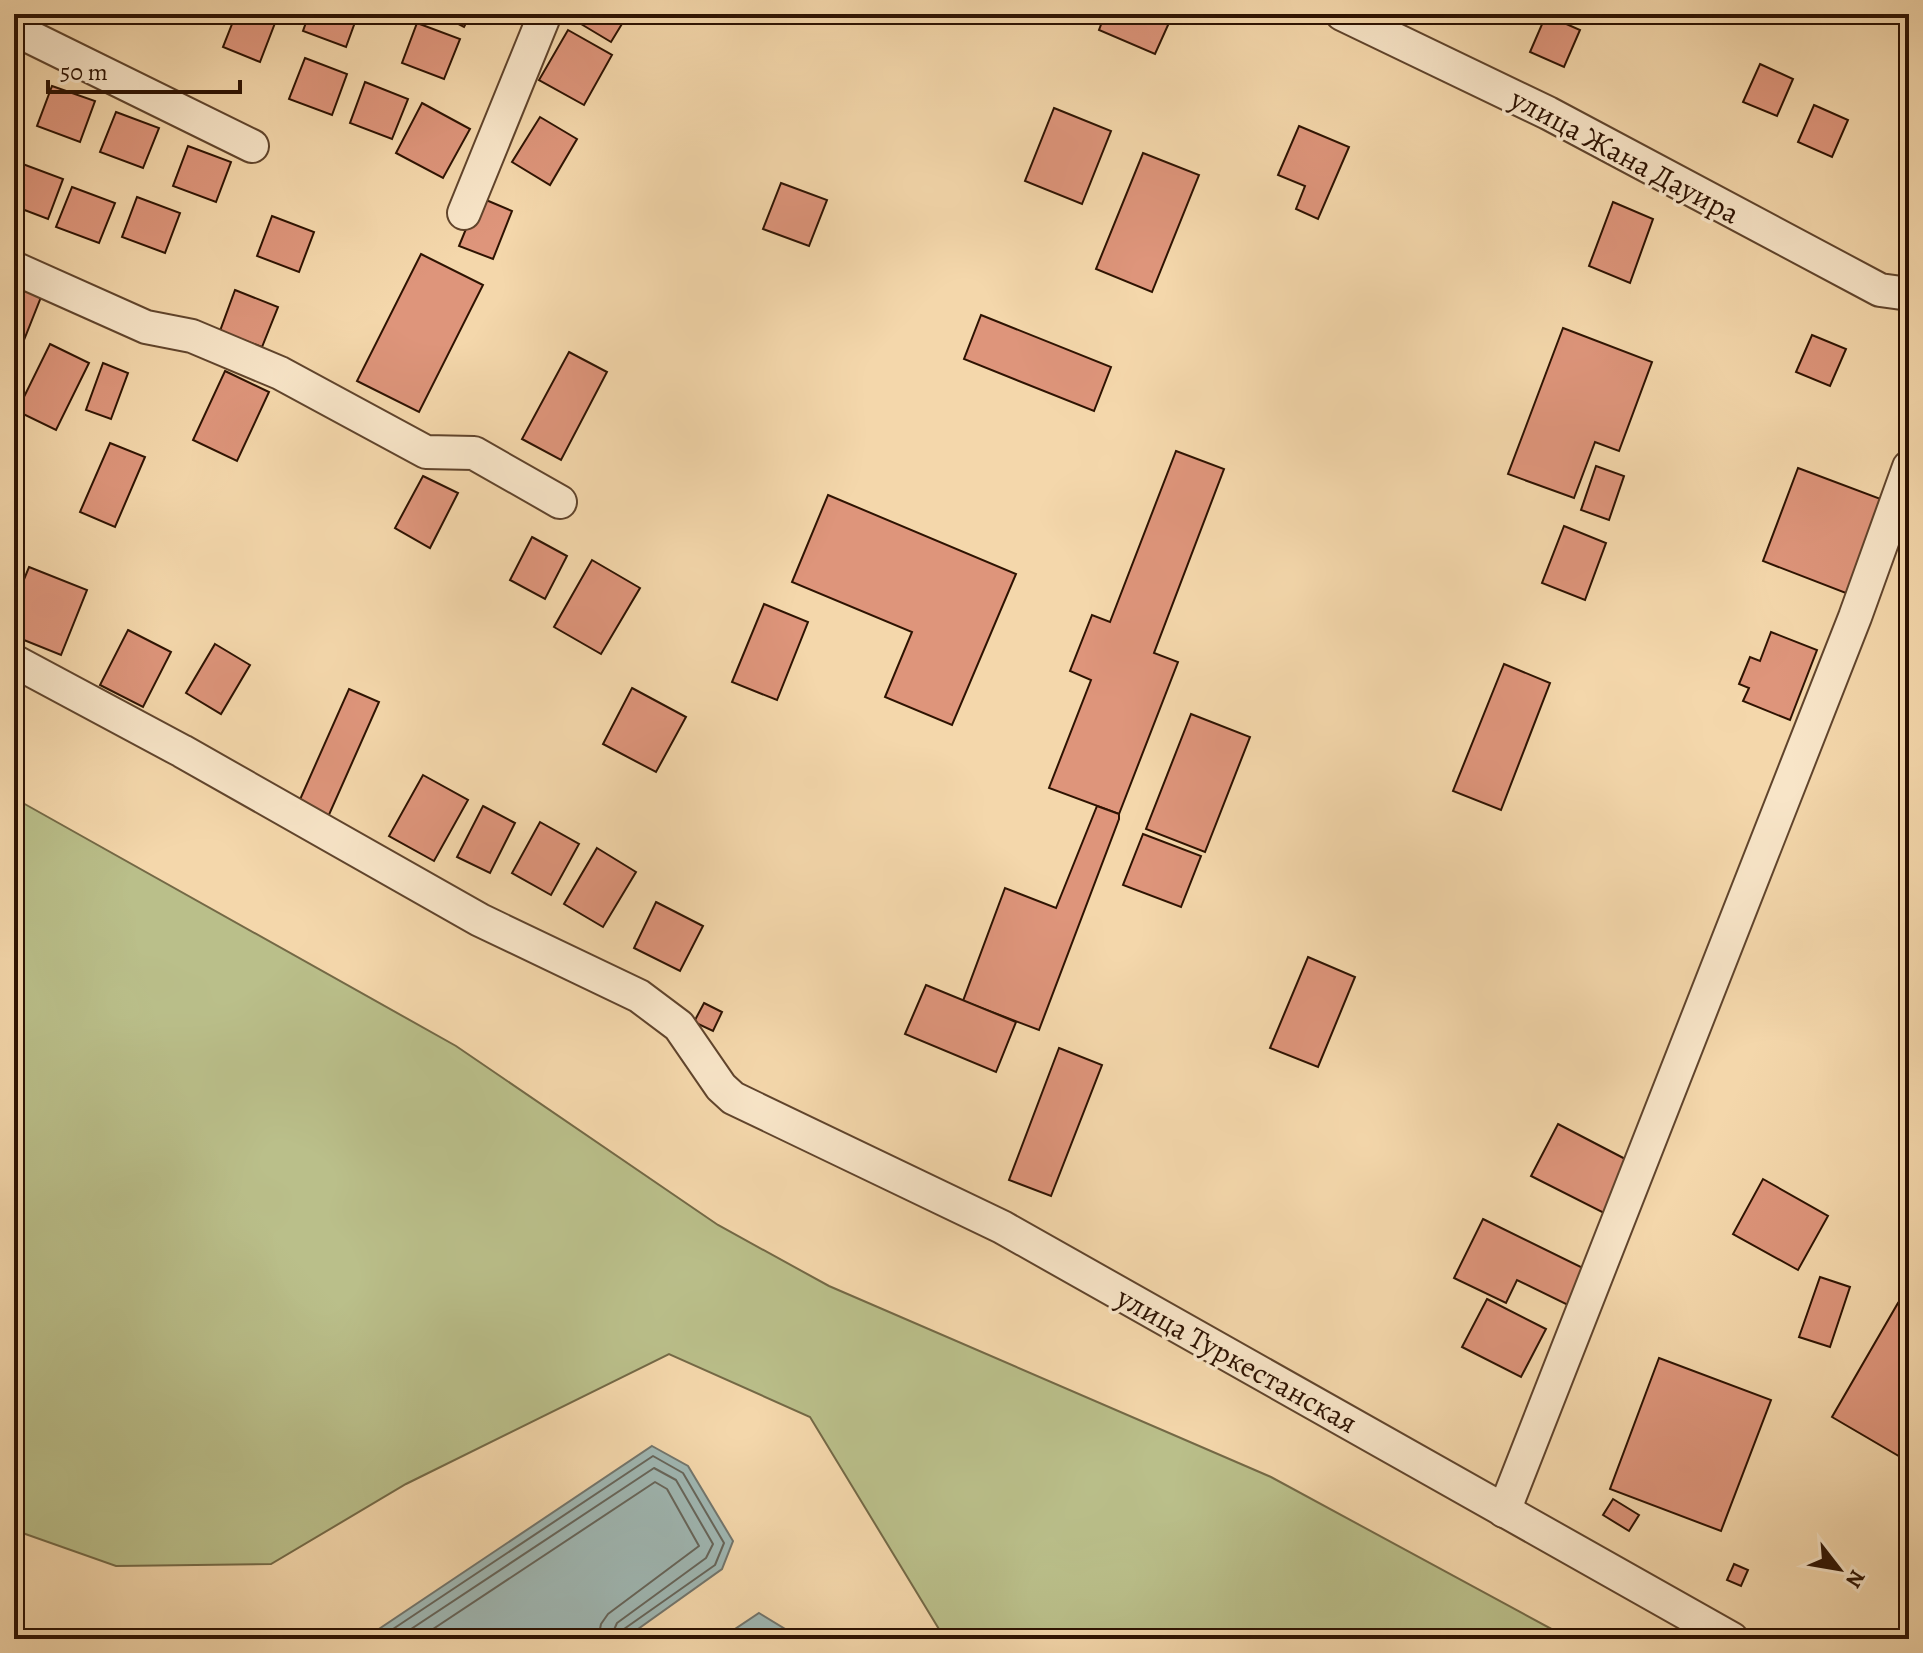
<svg xmlns="http://www.w3.org/2000/svg" width="1923" height="1653" font-family="Alegreya,serif">
	<rect width="100%" height="100%" fill="#f4d7ab"/>
	<filter id="stains"><feTurbulence type="fractalNoise" baseFrequency=".0025" numOctaves="4"/><feColorMatrix values="0 0 0 0 .2 0 0 0 0 .09 0 0 0 0 .02 0 0 0 .5 -.17"/></filter>
	<radialGradient id="worn" r=".72"><stop offset=".6" stop-color="#630" stop-opacity="0"/><stop offset="1" stop-color="#630" stop-opacity=".3"/></radialGradient>
	<!-- green -->
	<path fill="#babf8a" stroke="#746946" stroke-width="2" d="M14,798L456,1046L718,1225L829,1286L1271,1477L1570,1639H945L810,1417L669,1354L406,1484L271,1564L116,1566L14,1530Z"/>
	<!-- water -->
	<g fill="#9fb7b3" stroke="#72756c" stroke-width="2">
		<path d="M652,1446L688,1466L733,1541L722,1569L624,1639H364Z"/>
		<path d="M759,1613L790,1632L794,1639H720Z"/>
	</g>
	<g fill="none" stroke-linecap="round" stroke-linejoin="round">
		<!-- shore -->
		<g stroke="#66655a" stroke-width="2">
			<path d="M378,1639L653,1456L683,1473L724,1543L715,1565L624,1629L621,1639"/>
			<path d="M396,1639L654,1468L676,1480L713,1544L706,1558L617,1623L610,1639"/>
			<path d="M418,1639L655,1482L667,1489L699,1546L608,1614L601,1624L598,1639"/>
		</g>
	</g>
	<!-- building -->
	<g fill="#de957b" stroke="#2e1302" stroke-width="2">
		<path d="M236,14H253L275,23L260,62L223,47Z"/>
		<path d="M309,14H358L346,47L303,31Z"/>
		<path d="M439,14H471L464,27Z"/>
		<path d="M587,14H628L611,42L581,24Z"/>
		<path d="M1105,14H1173L1155,54L1099,30Z"/>
		<path d="M1546,15L1580,30L1564,67L1530,52Z"/>
		<path d="M417,23L460,39L444,79L402,63Z"/>
		<path d="M568,30L612,55L584,105L539,80Z"/>
		<path d="M305,58L347,74L332,115L289,99Z"/>
		<path d="M1760,64L1793,79L1777,116L1743,102Z"/>
		<path d="M365,82L408,99L392,139L350,123Z"/>
		<path d="M52,86L95,101L80,142L37,126Z"/>
		<path d="M422,103L470,129L443,178L396,153Z"/>
		<path d="M1814,105L1848,120L1832,157L1798,142Z"/>
		<path d="M1054,108L1111,131L1082,204L1025,181Z"/>
		<path d="M116,112L159,128L143,168L100,152Z"/>
		<path d="M540,117L577,139L550,185L512,162Z"/>
		<path d="M1299,126L1349,147L1318,219L1296,209L1305,186L1278,175Z"/>
		<path d="M188,146L231,162L216,202L173,186Z"/>
		<path d="M1143,153L1199,175L1152,292L1096,269Z"/>
		<path d="M20,163L63,179L48,219L14,206V180Z"/>
		<path d="M781,183L827,200L809,246L763,229Z"/>
		<path d="M72,187L115,203L99,243L56,227Z"/>
		<path d="M137,197L180,213L165,253L122,237Z"/>
		<path d="M479,197L512,211L493,259L459,246Z"/>
		<path d="M1613,202L1653,219L1630,283L1589,266Z"/>
		<path d="M272,216L314,232L299,272L257,256Z"/>
		<path d="M421,254L483,285L419,412L357,381Z"/>
		<path d="M14,280L43,292L24,340L14,336Z"/>
		<path d="M235,290L278,307L262,347L220,331Z"/>
		<path d="M981,315L1111,367L1094,411L964,359Z"/>
		<path d="M1563,328L1652,362L1619,451L1595,442L1574,498L1508,474Z"/>
		<path d="M1812,335L1846,349L1830,386L1796,372Z"/>
		<path d="M50,344L89,363L56,430L17,411Z"/>
		<path d="M569,352L607,372L561,460L522,439Z"/>
		<path d="M103,363L128,373L111,419L86,410Z"/>
		<path d="M225,371L269,392L237,461L193,440Z"/>
		<path d="M110,443L145,457L115,527L80,512Z"/>
		<path d="M1176,451L1224,469L1154,653L1178,662L1119,814L1049,788L1091,680L1070,671L1092,615L1110,622Z"/>
		<path d="M1596,466L1624,476L1609,520L1581,510Z"/>
		<path d="M1798,468L1886,501L1851,595L1763,561Z"/>
		<path d="M423,476L458,493L430,548L395,528Z"/>
		<path d="M828,495L1016,574L952,725L885,697L912,632L792,582Z"/>
		<path d="M1564,526L1606,543L1585,600L1542,583Z"/>
		<path d="M532,537L567,556L545,599L510,580Z"/>
		<path d="M592,560L640,588L601,654L554,627Z"/>
		<path d="M29,567L87,590L61,655L14,636V604Z"/>
		<path d="M764,604L808,622L777,700L732,682Z"/>
		<path d="M128,630L171,652L143,707L100,685Z"/>
		<path d="M1771,632L1817,650L1790,720L1743,701L1749,688L1739,684L1750,657L1760,661Z"/>
		<path d="M215,644L250,665L221,714L186,693Z"/>
		<path d="M1504,664L1550,683L1501,810L1453,791Z"/>
		<path d="M632,688L686,717L656,772L603,744Z"/>
		<path d="M349,689L379,702L328,817L298,804Z"/>
		<path d="M1191,714L1250,737L1205,852L1146,829Z"/>
		<path d="M423,775L468,800L434,861L389,836Z"/>
		<path d="M483,806L515,823L490,873L457,857Z"/>
		<path d="M1097,806L1119,814V819L1039,1030L963,1001L1005,888L1056,908Z"/>
		<path d="M540,822L579,844L551,895L512,873Z"/>
		<path d="M1143,834L1201,856L1181,907L1123,885Z"/>
		<path d="M597,848L636,872L603,927L564,904Z"/>
		<path d="M656,902L703,926L680,971L634,948Z"/>
		<path d="M1308,957L1355,977L1318,1067L1270,1048Z"/>
		<path d="M926,985L1016,1022L996,1072L905,1034Z"/>
		<path d="M704,1003L722,1012L713,1031L694,1022Z"/>
		<path d="M1059,1048L1102,1065L1051,1196L1009,1180Z"/>
		<path d="M1558,1124L1633,1163L1606,1214L1531,1176Z"/>
		<path d="M1763,1179L1828,1216L1798,1270L1733,1234Z"/>
		<path d="M1483,1219L1589,1271L1572,1307L1517,1280L1506,1303L1454,1278Z"/>
		<path d="M1820,1277L1850,1287L1830,1347L1799,1337Z"/>
		<path d="M1487,1299L1546,1329L1521,1377L1462,1347Z"/>
		<path d="M1898,1303L1909,1310V1462L1832,1417Z"/>
		<path d="M1659,1358L1771,1400L1721,1531L1610,1489Z"/>
		<path d="M1613,1499L1639,1515L1629,1531L1603,1515Z"/>
		<path d="M1734,1564L1748,1570L1741,1586L1727,1580Z"/>
	</g>
	<g fill="none" stroke-linecap="round" stroke-linejoin="round">
		<!-- minor casing -->
		<g stroke="#60442c" stroke-width="36">
			<g id="minor">
				<path d="M1342,14L1548,113L1880,290L1909,294"/>
				<path d="M14,29L252,146"/>
				<path d="M464,213L545,14"/>
				<path d="M14,268L146,327L192,336L280,373L426,452L474,453L560,502"/>
				<path d="M14,661L182,751L480,920L639,996L679,1026L721,1087L733,1098L1002,1227L1732,1639"/>
				<path d="M1504,1511L1855,617L1909,467"/>
			</g>
		</g>
		<!-- minor -->
		<use href="#minor" stroke="#f8e5c8" stroke-width="32"/>
	</g>
	<g text-anchor="middle" stroke-width="7" stroke-linejoin="round" paint-order="stroke">
		<!-- street labels -->
		<g font-size="30" fill="#2e1302" stroke="#f8e5c8">
			<text transform="translate(1625 156) rotate(28)" y="10">улица Жана Дауира</text>
			<text transform="translate(1237 1360) rotate(29)" y="10">улица Туркестанская</text>
		</g>
	</g>
	<!-- margin -->
	<rect width="1923" height="1653" fill="none" stroke="#f4d7ab" stroke-width="48"/>
	<rect x="16" y="16" width="1891" height="1621" fill="none" stroke="#2e1302" stroke-width="4"/>
	<rect x="24" y="24" width="1875" height="1605" fill="none" stroke="#2e1302" stroke-width="2"/>
	<!-- north arrow -->
	<g transform="translate(1839 1569) rotate(121)" stroke="#f8e5c8" stroke-width="6" paint-order="stroke">
	<path d="M0-6L14 30L0 20L-14 30Z" fill="#2e1302"/>
	<text y="-12" font-size="22" font-weight="bold" text-anchor="middle" fill="#2e1302">N</text>
	</g>
	<!-- scale -->
	<path d="M48 80v12h192v-12" fill="none" stroke="#2e1302" stroke-width="4"/>
	<text x="60" y="80" font-size="24" fill="#2e1302" stroke="#f8e5c8" stroke-width="6" paint-order="stroke">50 m</text>
	<rect width="100%" height="100%" filter="url(#stains)"/>
	<rect width="100%" height="100%" fill="url(#worn)"/>
</svg>
